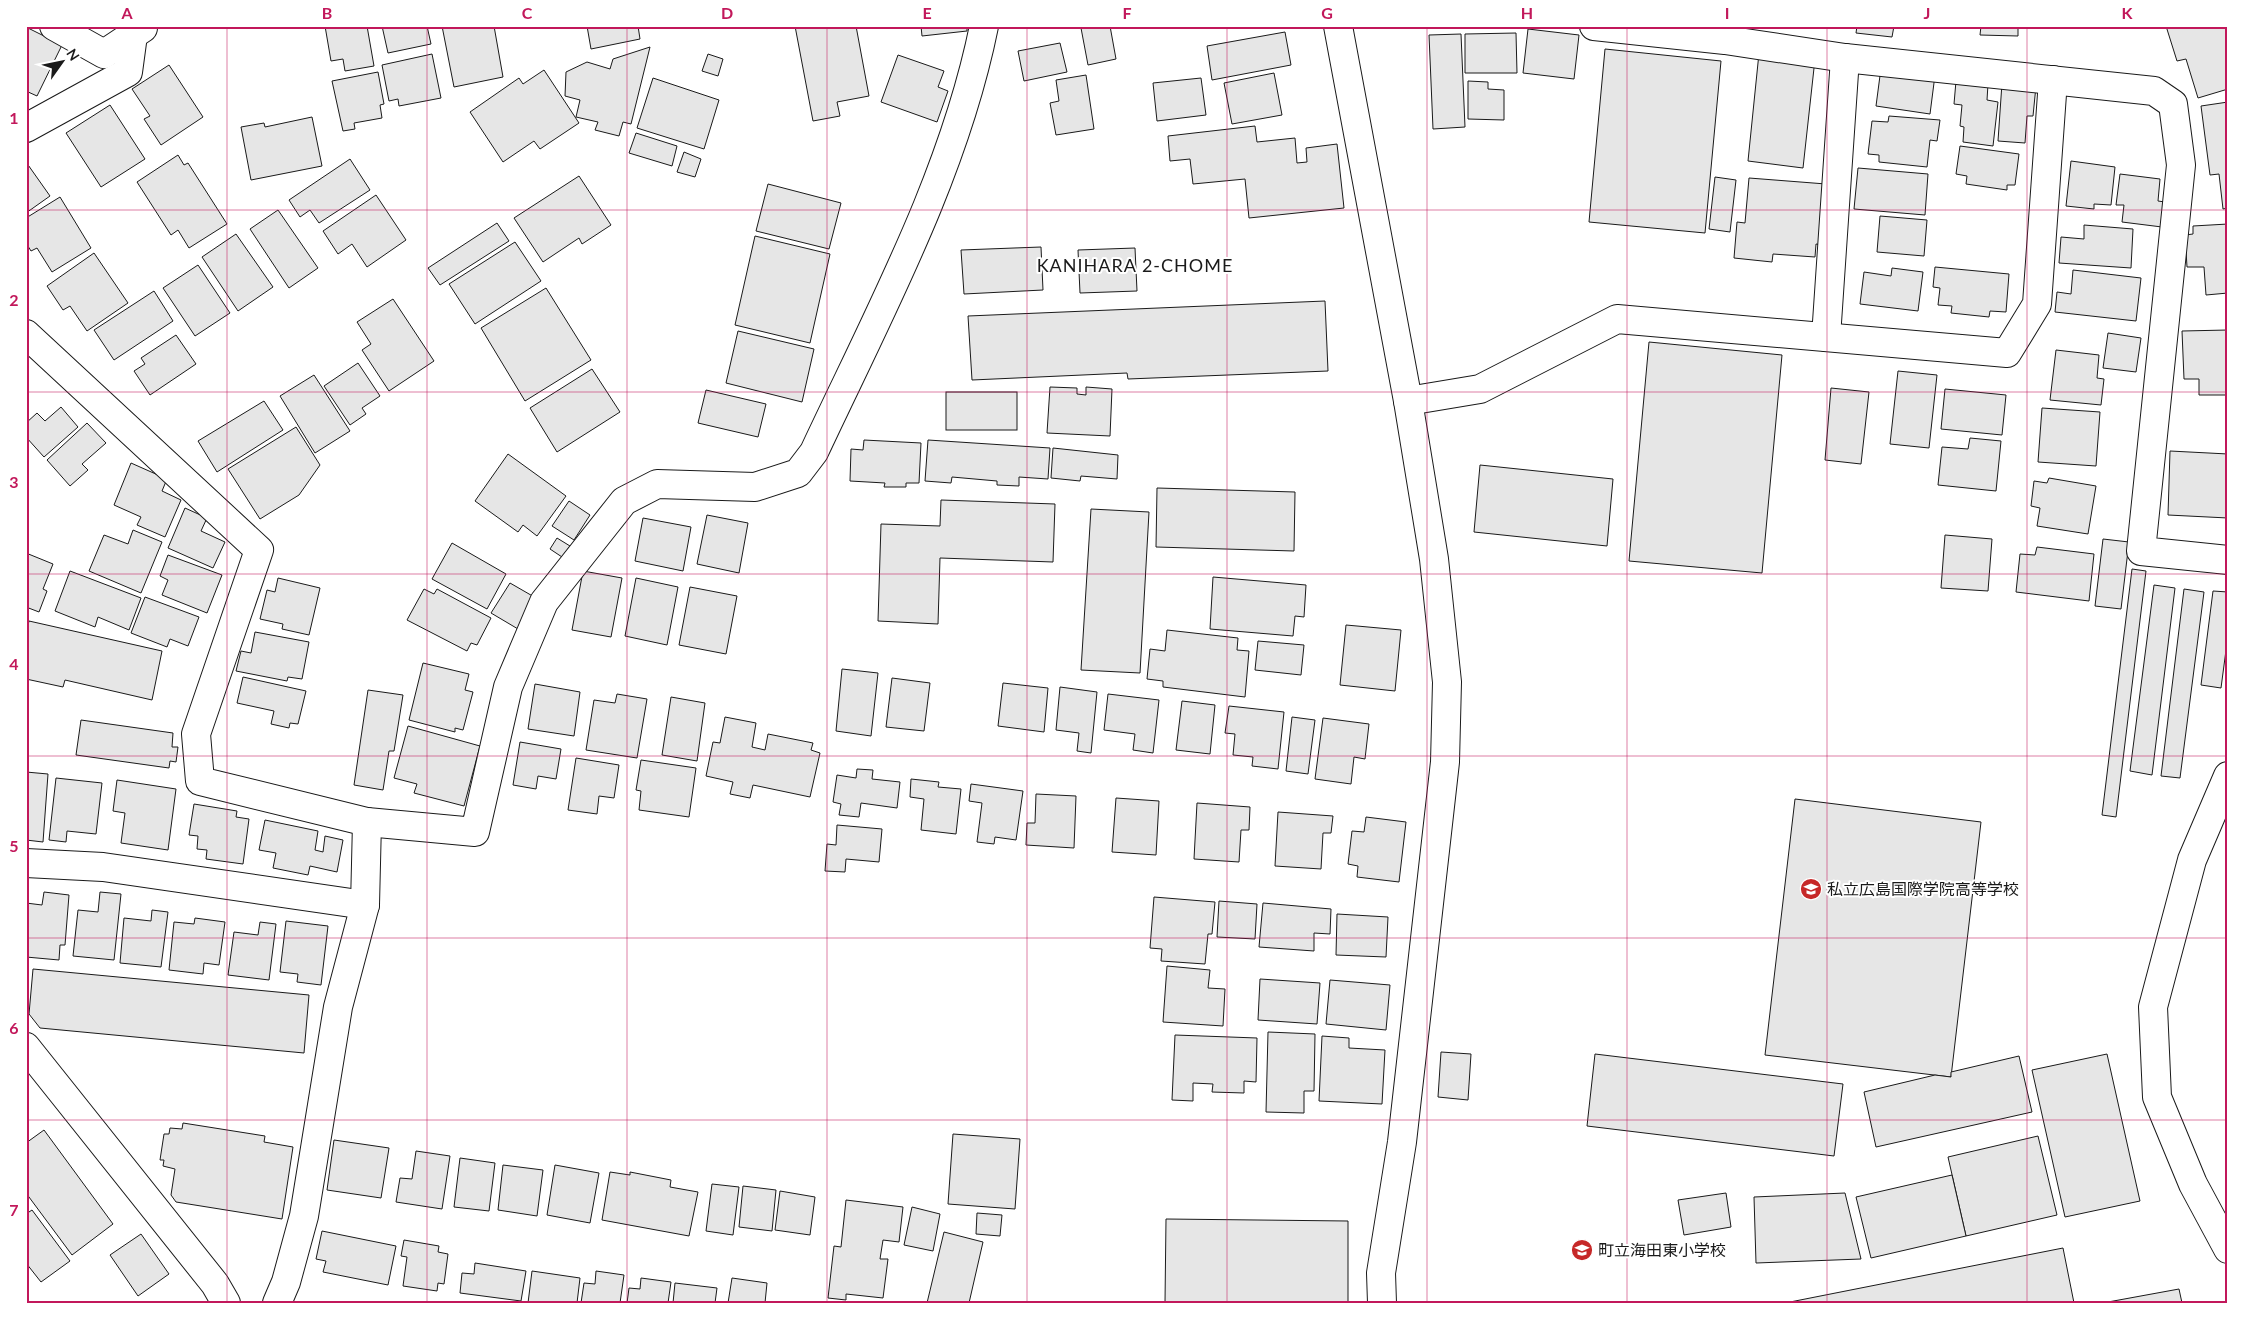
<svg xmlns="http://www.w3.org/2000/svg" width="2254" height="1329" font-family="Lato,'Noto Sans JP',sans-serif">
	<rect width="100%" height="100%" fill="#fff"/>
	<!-- building -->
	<g fill="#e6e6e6" stroke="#1a1a1a">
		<path d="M325,26H367L374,66L345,71L343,59L331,61Z"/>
		<path d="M382,26H427L431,44L388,53Z"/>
		<path d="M442,26H494L503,77L454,87Z"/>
		<path d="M587,26H638L640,39L591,49Z"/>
		<path d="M795,26H856L869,96L837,102L840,116L813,121Z"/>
		<path d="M921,26H967V31L922,36Z"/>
		<path d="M1090,26H1110L1116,59L1088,65L1081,28Z"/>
		<path d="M1857,26H1894L1892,37L1856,33Z"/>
		<path d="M1981,26H2018V36L1980,35Z"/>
		<path d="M2166,26H2228V89L2198,98L2186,59L2177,61Z"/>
		<path d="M26,27L62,45L37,96L26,91Z"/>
		<path d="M1528,29L1579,35L1574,79L1523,73Z"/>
		<path d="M1285,32L1291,65L1212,80L1207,46Z"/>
		<path d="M1516,33L1517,73H1465V34Z"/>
		<path d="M1461,34L1465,127L1433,129L1429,35Z"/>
		<path d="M1060,43L1067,72L1024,81L1018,51Z"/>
		<path d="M650,47L631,124L623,122L619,136L595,130L598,122L576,117L580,100L565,96L566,72L587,62L610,69L613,59Z"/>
		<path d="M1605,49L1721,61L1705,233L1589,222Z"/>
		<path d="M1759,53L1815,59L1803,168L1748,161Z"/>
		<path d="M432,54L441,98L399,106L398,99L389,101L382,65Z"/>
		<path d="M708,54L723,59L718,76L702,71Z"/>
		<path d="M898,55L944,71L938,87L948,91L937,122L881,102Z"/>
		<path d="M169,65L203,117L161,145L144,119L150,116L132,89Z"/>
		<path d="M1881,68L1935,75L1930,114L1876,106Z"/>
		<path d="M544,70L579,123L540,149L534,141L503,162L470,112L519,78L523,84Z"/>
		<path d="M378,72L384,104L380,105L382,118L354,123L355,129L343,131L332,81Z"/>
		<path d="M1274,73L1282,115L1232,124L1224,83Z"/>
		<path d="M1086,75L1094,129L1056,135L1050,103L1059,101L1056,80Z"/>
		<path d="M653,78L719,100L704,149L637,128Z"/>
		<path d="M1201,78L1206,115L1157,121L1153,83Z"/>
		<path d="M1468,81L1488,82V89L1504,90V120L1468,119Z"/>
		<path d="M1956,81L1988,84L1987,100L1998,102L1993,146L1963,142L1964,127L1960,126L1962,105L1954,104Z"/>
		<path d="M2002,83L2036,86L2033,116H2027L2025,143L1998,141Z"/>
		<path d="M2228,102V208L2223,209L2219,174L2210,175L2201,106Z"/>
		<path d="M110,105L145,159L101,187L66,133Z"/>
		<path d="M1889,116L1940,120L1937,141L1930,140L1927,167L1879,162V155L1868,154L1872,121L1888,122Z"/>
		<path d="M312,117L322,166L251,180L241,127L264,123L265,127Z"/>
		<path d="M1255,126L1257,142L1295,138L1297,163L1307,162L1306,148L1337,144L1344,208L1249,218L1245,179L1193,184L1190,159L1170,161L1168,136Z"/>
		<path d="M636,133L677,146L672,166L629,153Z"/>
		<path d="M1960,146L2019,154L2015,185H2007V190L1966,184L1967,176L1956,174Z"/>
		<path d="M684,152L701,159L695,177L677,172Z"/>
		<path d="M178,155L184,165L188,163L227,224L189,248L178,230L171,235L137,182Z"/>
		<path d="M350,159L370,190L319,223L310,210L300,217L289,200Z"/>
		<path d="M2071,161L2115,167L2111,205L2094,204V209L2066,206Z"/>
		<path d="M26,162L50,196L26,213Z"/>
		<path d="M1858,168L1928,174L1925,215L1854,209Z"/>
		<path d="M2120,174L2160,179L2158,201L2165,202L2162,227L2122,222L2124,205H2116Z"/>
		<path d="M579,176L611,225L582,244L579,238L543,262L514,218Z"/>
		<path d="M1715,177L1736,180L1730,232L1709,229Z"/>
		<path d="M1749,178L1826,184L1822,245L1816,244L1815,257L1773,254L1772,262L1734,258L1737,222L1745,223Z"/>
		<path d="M768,184L841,203L829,249L756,231Z"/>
		<path d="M376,195L406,240L367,267L352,244L338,254L323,231Z"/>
		<path d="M60,197L91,248L52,272L37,248L31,251L26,243V218Z"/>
		<path d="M278,210L318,268L289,288L250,229Z"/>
		<path d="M1880,216L1927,220L1924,256L1877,252Z"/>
		<path d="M497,223L509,241L440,285L428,268Z"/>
		<path d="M2228,224V293L2206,295L2204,267H2187L2185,235L2193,234V226Z"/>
		<path d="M2084,225L2133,229L2131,268L2059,263L2061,237L2084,239Z"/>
		<path d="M236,234L273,287L238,311L202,257Z"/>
		<path d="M755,236L830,254L810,343L735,325Z"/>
		<path d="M515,242L541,281L475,324L449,284Z"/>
		<path d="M1041,247L1043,290L964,294L961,250Z"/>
		<path d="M1135,248L1137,291L1080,293L1078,250Z"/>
		<path d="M94,253L128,303L87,331L70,306L63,310L47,286Z"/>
		<path d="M198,265L230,313L195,336L163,288Z"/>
		<path d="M1935,267L2009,274L2006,312L1990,311L1989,317L1951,313L1952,306L1938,305L1940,288L1933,287Z"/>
		<path d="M1892,268L1923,272L1918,311L1860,304L1864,272L1891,276Z"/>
		<path d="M2073,270L2141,278L2136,321L2055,312L2057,292L2071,294Z"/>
		<path d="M546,288L591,360L525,401L481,328Z"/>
		<path d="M154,291L173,321L114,360L94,330Z"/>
		<path d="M393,299L434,361L389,391L362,350L371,344L357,322Z"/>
		<path d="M1325,301L1328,371L1128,379L1127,373L972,380L968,316Z"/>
		<path d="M2228,330V395H2199V379H2184L2182,331Z"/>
		<path d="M738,331L814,349L802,402L726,383Z"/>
		<path d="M2108,333L2141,338L2136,372L2103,368Z"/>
		<path d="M176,335L196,364L150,395L134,371L145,364L141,358Z"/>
		<path d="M1649,342L1782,355L1762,573L1629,561Z"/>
		<path d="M2056,350L2099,355L2097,378L2104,379L2101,405L2050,400Z"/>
		<path d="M358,363L380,396L362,408L366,414L350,425L324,386Z"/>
		<path d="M592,369L620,412L557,452L530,408Z"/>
		<path d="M1898,371L1937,375L1929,448L1890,444Z"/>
		<path d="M314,375L350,431L315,453L280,396Z"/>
		<path d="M1050,387L1077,388V394L1086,395V387L1112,389L1110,436L1047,433Z"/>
		<path d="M1831,388L1869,392L1861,464L1825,460Z"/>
		<path d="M1945,389L2006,395L2002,435L1941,429Z"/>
		<path d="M706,390L766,404L758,437L698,423Z"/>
		<rect x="946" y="392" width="71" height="38"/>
		<path d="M264,401L283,430L217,472L198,441Z"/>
		<path d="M61,407L78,427L44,457L26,437V423L37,413L45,421Z"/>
		<path d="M2042,408L2100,412L2096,466L2038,462Z"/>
		<path d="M87,423L106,443L82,464L88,470L70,486L47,460Z"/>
		<path d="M296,427L320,465L299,495L260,519L228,469Z"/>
		<path d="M1970,438L2001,441L1996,491L1938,485L1942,447L1968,449Z"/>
		<path d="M864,440L921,443L919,483H906V487H884L885,483L850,481L851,449L863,450Z"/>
		<path d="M928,440L1050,448L1048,479L1019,477V486L997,485V481L952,477L951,483L925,481Z"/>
		<path d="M1053,448L1118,455L1117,479L1081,476L1080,481L1051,478Z"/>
		<path d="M2170,451L2228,454V518L2168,515Z"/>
		<path d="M508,454L566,496L537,536L523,525L518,532L475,501Z"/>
		<path d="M131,463L167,479L162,491L181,500L165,537L137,525L141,517L114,505Z"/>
		<path d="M1480,465L1613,479L1607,546L1474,532Z"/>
		<path d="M2049,478L2096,486L2088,534L2037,526L2040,508L2031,506L2034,481L2047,483Z"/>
		<path d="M1157,488L1295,492L1294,551L1156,547Z"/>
		<path d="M941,500L1055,504L1053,562L940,558L938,624L878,621L881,524L940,526Z"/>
		<path d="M569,501L590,515L574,540L552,526Z"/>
		<path d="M185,508L207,518L201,531L225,542L213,568L168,548Z"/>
		<path d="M1091,509L1149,512L1140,673L1081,670Z"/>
		<path d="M707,515L748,523L739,573L697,564Z"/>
		<path d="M643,518L691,527L683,571L635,561Z"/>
		<path d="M133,530L162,542L141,593L89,571L104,535L128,544Z"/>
		<path d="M1945,535L1992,539L1988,591L1941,588Z"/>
		<path d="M557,538L570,546L562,557L550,549Z"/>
		<path d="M2103,539L2129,542L2121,609L2095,606Z"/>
		<path d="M452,543L506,574L487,609L432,579Z"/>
		<path d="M2037,547L2094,554L2089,601L2016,592L2020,554L2035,555Z"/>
		<path d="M26,553L53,564L43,589L47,591L39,612L26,607Z"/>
		<path d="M168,555L222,575L207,613L162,595L168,580L160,576Z"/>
		<path d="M2132,569L2146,571L2116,817L2102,815Z"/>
		<path d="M70,571L141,598L129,630L98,617L95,627L55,611Z"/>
		<path d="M583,571L622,578L611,637L572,630Z"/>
		<path d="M1213,577L1306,585L1304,617L1295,616L1293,636L1210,629Z"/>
		<path d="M278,578L320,588L309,635L282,629L283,624L260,619L267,590L275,592Z"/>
		<path d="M636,578L678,587L667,645L625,636Z"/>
		<path d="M510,583L536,598L518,629L491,613Z"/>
		<path d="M2154,585L2175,588L2152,775L2130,771Z"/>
		<path d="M690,587L737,596L726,654L679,645Z"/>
		<path d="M424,589L434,594L437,589L491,618L477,645L471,643L467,651L407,620Z"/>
		<path d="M2184,589L2204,592L2180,778L2161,776Z"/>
		<path d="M2213,591L2228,592V635L2221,688L2201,685Z"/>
		<path d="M145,597L199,617L188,646L170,639L167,647L131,633Z"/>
		<path d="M29,621L162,651L152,700L65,680L63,687L26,679V633Z"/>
		<path d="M1346,625L1401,630L1395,691L1340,685Z"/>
		<path d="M1167,630L1238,638L1237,650L1249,651L1245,697L1163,687V681L1147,679L1150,649L1165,651Z"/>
		<path d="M255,632L309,642L302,679L288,677L287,681L236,671L241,651L251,653Z"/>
		<path d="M1258,641L1304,645L1301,675L1255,670Z"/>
		<path d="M423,663L469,674L465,690L473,692L463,730L455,728V732L409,720Z"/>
		<path d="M842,669L878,673L871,736L836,731Z"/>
		<path d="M243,677L306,691L298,724L290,723L289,728L271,724L274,711L237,703Z"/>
		<path d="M892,678L930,683L924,731L886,727Z"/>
		<path d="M1003,683L1048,688L1044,732L998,726Z"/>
		<path d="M535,684L580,692L574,736L528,729Z"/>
		<path d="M1060,687L1097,692L1091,753L1077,751L1079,733L1056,730Z"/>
		<path d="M368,690L403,695L394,751H389L383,790L354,785Z"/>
		<path d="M617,694L647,699L637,758L586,750L594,700L615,703Z"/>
		<path d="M1108,694L1159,700L1153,753L1133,750L1135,734L1104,730Z"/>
		<path d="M671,697L705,703L697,761L662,755Z"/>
		<path d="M1182,701L1215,705L1210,754L1176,750Z"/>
		<path d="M1229,706L1284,712L1278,769L1252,766L1253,757L1233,755L1235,734L1225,733Z"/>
		<path d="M725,717L756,723L752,747L765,750L768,734L813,743L811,750L820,753L810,797L753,785L750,798L730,794L733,782L706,776L713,742L720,743Z"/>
		<path d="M1292,717L1315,720L1308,774L1286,771Z"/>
		<path d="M1323,718L1369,724L1365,759L1354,757L1351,784L1315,779Z"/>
		<path d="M81,720L173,733L172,747H178L176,762L170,761L169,768L76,755Z"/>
		<path d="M408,726L480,746L464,806L414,793L417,784L394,778Z"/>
		<path d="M520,742L561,749L556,779L538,776L536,789L513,785Z"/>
		<path d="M576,758L619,765L614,798L599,796L597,814L568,810Z"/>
		<path d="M641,760L696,768L689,817L639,810L641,791L636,790Z"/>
		<path d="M857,769L873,770L872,779L900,782L897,808L861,803L859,817L839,815L841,804L833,802L837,775L856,778Z"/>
		<path d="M26,772L48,774L43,842L26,840Z"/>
		<path d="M56,778L102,783L96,834L67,831L66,842L49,840Z"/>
		<path d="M911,779L939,782L938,787L961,789L956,834L921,830L924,799L910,797Z"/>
		<path d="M117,780L176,789L168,850L121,843L125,813L113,811Z"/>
		<path d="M971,784L1023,791L1016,840L995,837L994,844L977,842L982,803L969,801Z"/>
		<path d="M1036,794L1076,796L1074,848L1026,845L1027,823H1035Z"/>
		<path d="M1116,798L1159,801L1156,855L1112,852Z"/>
		<path d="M1795,799L1981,822L1951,1077L1765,1055Z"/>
		<path d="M1197,803L1250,807L1249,830H1241L1239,862L1194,859Z"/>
		<path d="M194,804L237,811L236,817L249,819L243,864L206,859L207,850L197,849L198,836L189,835Z"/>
		<path d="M1278,812L1333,816L1331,833H1323L1321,869L1275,866Z"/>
		<path d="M1366,817L1406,822L1399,882L1357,877L1358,866L1348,864L1352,831L1364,832Z"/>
		<path d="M265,820L318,831L315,850L323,852L325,836L343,840L337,872L310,866L308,875L273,868L276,853L259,850Z"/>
		<path d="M837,825L882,829L879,862L846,859L845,872L825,871L827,844L836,845Z"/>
		<path d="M44,892L69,895L65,945H60L59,960L26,957V903L42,905Z"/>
		<path d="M100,892L121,894L114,960L73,956L78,910L98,912Z"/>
		<path d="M1154,897L1215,902L1212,934H1208L1205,964L1161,961L1162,949L1150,948Z"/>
		<path d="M1219,901L1257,904L1255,939L1217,937Z"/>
		<path d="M1263,903L1331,909L1330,934L1314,933V951L1259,947Z"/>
		<path d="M152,910L168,912L161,967L120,963L124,918L151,921Z"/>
		<path d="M1337,914L1388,917L1386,957L1336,955Z"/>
		<path d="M195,918L225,922L219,965L204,963L203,974L169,970L174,922L194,924Z"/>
		<path d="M286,921L328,926L321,985L297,982L298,974L280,972Z"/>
		<path d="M260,922L276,924L269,980L228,975L234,932L258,935Z"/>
		<path d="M1167,966L1210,970L1208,988L1225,989L1223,1026L1163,1022Z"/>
		<path d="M33,969L309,995L304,1053L40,1028L29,1014Z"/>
		<path d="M1260,979L1320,983L1317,1024L1258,1020Z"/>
		<path d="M1330,980L1390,985L1386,1030L1326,1024Z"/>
		<path d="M1268,1032L1315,1034L1314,1091H1304V1113L1266,1112Z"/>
		<path d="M1175,1035L1257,1038L1256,1082L1244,1081V1093L1212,1092L1213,1084L1193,1083V1101L1172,1100Z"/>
		<path d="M1322,1036L1349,1038V1048L1385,1050L1382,1104L1319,1101Z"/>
		<path d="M1441,1052L1471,1054L1468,1100L1438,1097Z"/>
		<path d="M1595,1054L1843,1084L1834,1156L1587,1126Z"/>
		<path d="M2107,1054L2140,1201L2065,1217L2032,1070Z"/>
		<path d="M2019,1056L2032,1112L1876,1147L1864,1092L1935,1075L1951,1077V1072Z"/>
		<path d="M183,1123L265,1136L264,1142L293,1147L282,1219L176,1202L171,1195L175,1169L163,1166L164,1160H160L164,1134H169L170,1128L182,1129Z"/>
		<path d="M44,1130L113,1224L72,1255L26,1193V1143Z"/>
		<path d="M953,1134L1020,1139L1015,1209L948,1204Z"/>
		<path d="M2038,1136L2057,1215L1966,1236L1948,1157Z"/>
		<path d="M334,1140L389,1148L381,1198L327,1190Z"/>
		<path d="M416,1151L450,1156L442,1209L396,1202L400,1178L412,1179Z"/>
		<path d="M460,1158L495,1163L489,1211L454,1207Z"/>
		<path d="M503,1165L543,1170L537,1216L498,1210Z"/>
		<path d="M555,1165L599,1173L590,1223L547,1215Z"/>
		<path d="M610,1172L630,1175V1172L671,1180L670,1187L698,1192L689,1236L602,1220Z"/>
		<path d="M1952,1175L1966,1236L1871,1258L1856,1197Z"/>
		<path d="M712,1184L739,1187L733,1235L706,1231Z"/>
		<path d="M743,1186L776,1190L772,1231L739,1227Z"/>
		<path d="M780,1191L815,1197L810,1235L775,1230Z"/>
		<path d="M1726,1193L1731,1227L1684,1235L1678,1200Z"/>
		<path d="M1845,1193L1861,1259L1756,1263L1754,1197Z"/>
		<path d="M846,1200L903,1207L899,1242L883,1240L880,1259H888L883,1298L846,1294V1300L828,1298L834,1246L841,1247Z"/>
		<path d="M912,1207L940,1214L933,1251L904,1245Z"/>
		<path d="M32,1210L70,1261L41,1282L26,1263V1214Z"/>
		<path d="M977,1213L1002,1215L1000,1236L976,1234Z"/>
		<path d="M1166,1219L1348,1221V1303H1165Z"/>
		<path d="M322,1231L396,1246L388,1285L323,1272L326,1261L316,1259Z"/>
		<path d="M944,1232L983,1242L969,1303H927Z"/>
		<path d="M141,1234L169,1274L138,1296L110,1255Z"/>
		<path d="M404,1240L439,1246L438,1252L448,1254L444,1284L438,1283L437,1291L403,1286L407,1257L401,1256Z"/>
		<path d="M2063,1248L2074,1303H1785Z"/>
		<path d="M475,1263L526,1271L521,1301L460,1293L462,1273L474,1274Z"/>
		<path d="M532,1271L580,1278L577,1303H528Z"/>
		<path d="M596,1271L624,1275L620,1303H581L584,1283L595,1284Z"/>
		<path d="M641,1278L671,1282L668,1303H627L629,1288L640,1289Z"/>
		<path d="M732,1278L767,1283L765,1303H728Z"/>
		<path d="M675,1283L717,1288L715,1303H673Z"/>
		<path d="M2179,1289L2182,1303H2108V1302Z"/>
	</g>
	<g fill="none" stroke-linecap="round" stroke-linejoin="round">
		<!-- minor casing -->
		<g stroke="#1a1a1a" stroke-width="30">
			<g id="minor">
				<path d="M54,26L104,54L143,28"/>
				<path d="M1338,26L1408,401L1434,559L1447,682L1445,762L1402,1142L1381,1273L1382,1303"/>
				<path d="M1594,26L1725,40L1845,58L2154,91L2173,104L2181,165L2141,551L2228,560"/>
				<path d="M26,128L128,72L133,35"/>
				<path d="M26,334L259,550L196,734L200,781L367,822L475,832L508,687L544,602L624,501L657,484L755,487L798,473L814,452C878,315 954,175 984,26"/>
				<path d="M1826,337L1845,58"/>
				<path d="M1408,401L1480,389L1617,319L2007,353L2037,304L2053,80"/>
				<path d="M2228,776L2192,860L2153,1007L2157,1097L2193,1184L2228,1249"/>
				<path d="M26,863L103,867L365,905"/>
				<path d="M26,1047L215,1284L226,1303"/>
				<path d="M277,1303L286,1282L304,1216L338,1007L365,905L367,822"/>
			</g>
		</g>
		<!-- minor -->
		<use href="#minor" stroke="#fff" stroke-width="28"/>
	</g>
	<!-- grid -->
	<path fill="none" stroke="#c2185b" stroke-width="1" stroke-opacity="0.55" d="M227,26V1303M427,26V1303M627,26V1303M827,26V1303M1027,26V1303M1227,26V1303M1427,26V1303M1627,26V1303M1827,26V1303M2027,26V1303M26,210H2228M26,392H2228M26,574H2228M26,756H2228M26,938H2228M26,1120H2228"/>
	<!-- icons -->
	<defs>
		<g id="school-disc" transform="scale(1.125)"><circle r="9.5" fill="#c62828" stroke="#fff"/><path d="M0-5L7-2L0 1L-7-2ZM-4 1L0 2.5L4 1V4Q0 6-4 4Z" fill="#fff"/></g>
	</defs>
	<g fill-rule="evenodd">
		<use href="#school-disc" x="1811" y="889"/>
		<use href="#school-disc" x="1582" y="1250"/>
	</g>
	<g text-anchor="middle" stroke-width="4" stroke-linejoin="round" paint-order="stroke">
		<!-- poi labels -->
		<g font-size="16" fill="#1a1a1a" stroke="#fff" text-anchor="start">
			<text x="1827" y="895">私立広島国際学院高等学校</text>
			<text x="1598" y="1256">町立海田東小学校</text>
		</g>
		<!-- neighbourhood labels -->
		<g font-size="18" letter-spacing="1" fill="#1a1a1a" stroke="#fff">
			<text x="1135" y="272">KANIHARA 2-CHOME</text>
		</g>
	</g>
	<!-- border -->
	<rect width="2254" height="1329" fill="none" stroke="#ffffff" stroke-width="55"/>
	<!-- north arrow -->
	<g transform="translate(62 62) rotate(57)" stroke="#ffffff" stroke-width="4" paint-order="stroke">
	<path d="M0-4L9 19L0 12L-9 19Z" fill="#1a1a1a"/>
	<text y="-8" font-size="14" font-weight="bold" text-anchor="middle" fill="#1a1a1a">N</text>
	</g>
	<rect x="28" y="28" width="2198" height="1274" fill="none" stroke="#c2185b" stroke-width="2"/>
	<g font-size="16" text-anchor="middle" font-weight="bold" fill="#c2185b">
		<text x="127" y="19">A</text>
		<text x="327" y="19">B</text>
		<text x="527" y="19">C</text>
		<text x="727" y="19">D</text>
		<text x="927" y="19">E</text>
		<text x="1127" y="19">F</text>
		<text x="1327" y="19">G</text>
		<text x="1527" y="19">H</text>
		<text x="1727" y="19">I</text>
		<text x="1927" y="19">J</text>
		<text x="2127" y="19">K</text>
		<text x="14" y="124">1</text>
		<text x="14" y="306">2</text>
		<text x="14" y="488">3</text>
		<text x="14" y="670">4</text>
		<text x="14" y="852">5</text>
		<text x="14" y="1034">6</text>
		<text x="14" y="1216">7</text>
	</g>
</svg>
